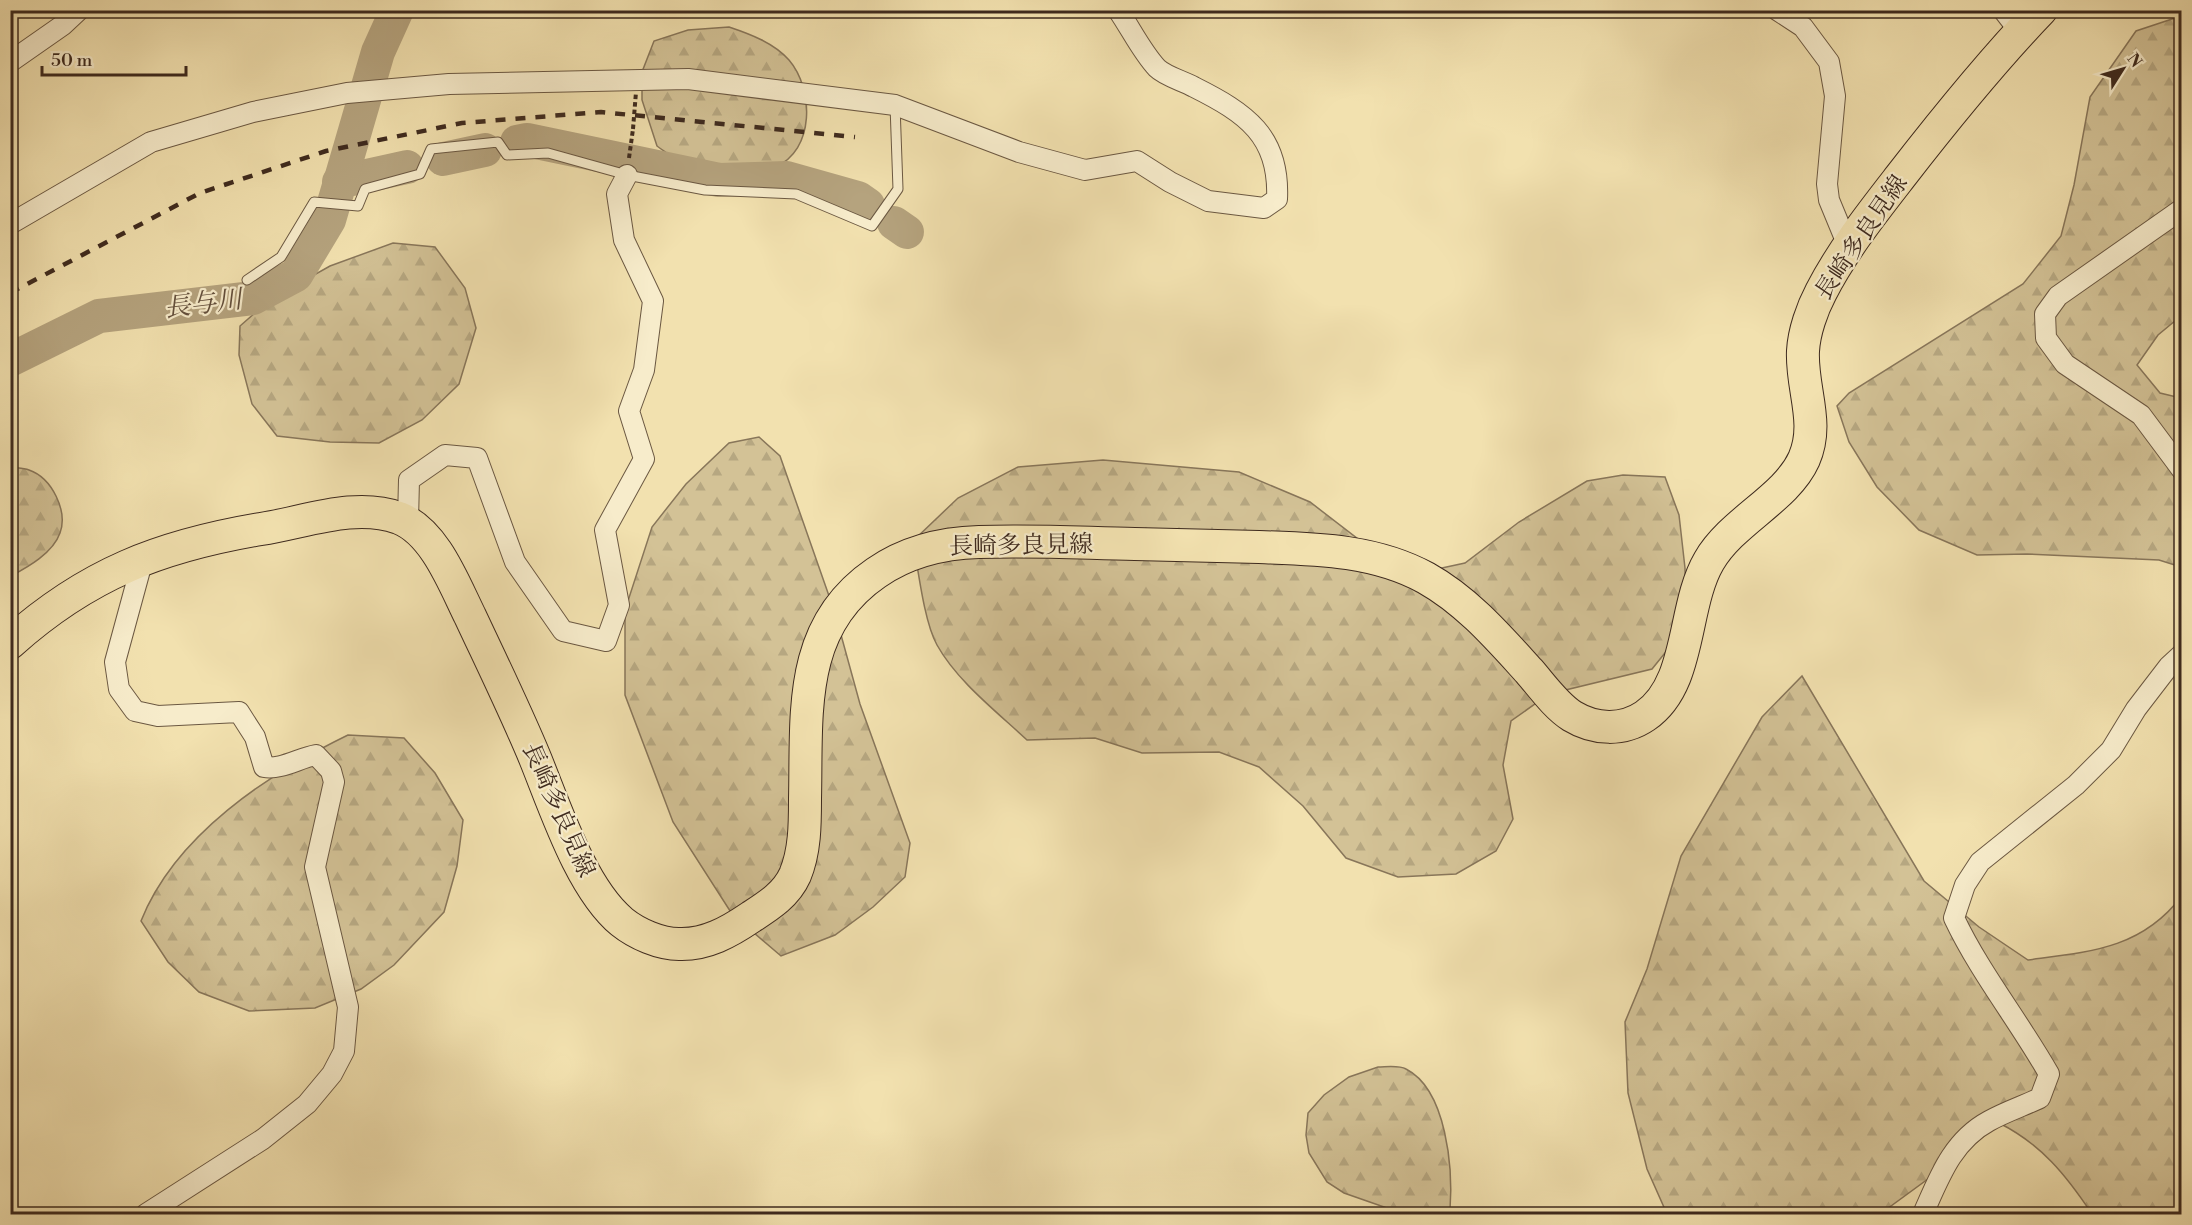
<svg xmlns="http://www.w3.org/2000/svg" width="2192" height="1225" font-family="'Libre Bodoni','Noto Serif JP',serif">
	<defs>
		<pattern id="forest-firs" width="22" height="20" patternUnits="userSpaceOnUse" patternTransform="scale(1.5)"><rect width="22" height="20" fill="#d3c296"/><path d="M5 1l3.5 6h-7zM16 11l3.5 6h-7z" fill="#b6a781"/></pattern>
	</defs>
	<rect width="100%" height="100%" fill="#f2e1af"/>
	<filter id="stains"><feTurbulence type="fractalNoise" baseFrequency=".00333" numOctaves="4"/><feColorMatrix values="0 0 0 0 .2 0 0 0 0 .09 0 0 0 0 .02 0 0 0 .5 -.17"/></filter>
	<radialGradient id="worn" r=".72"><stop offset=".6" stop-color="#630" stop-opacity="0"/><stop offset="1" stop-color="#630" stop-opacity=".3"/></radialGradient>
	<!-- forest -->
	<g fill="url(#forest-firs)" stroke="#88765a" stroke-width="1.5">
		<path d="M2181,16V316L2158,335L2137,365L2160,393L2181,398V567L2159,560L2027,554L1977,555L1919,530L1877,487L1849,442L1837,406L1849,393L2023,284L2061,236L2074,185L2090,97L2136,31Z"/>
		<path d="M729,27C750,34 774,43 789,60C814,89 815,151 775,167C760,173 703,172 688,166C677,161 667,153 657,146L642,100V72L654,41L688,30Z"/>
		<path d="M393,243L435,247L465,288L476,328L459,384L422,420L379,443L330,442L277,436L252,404L239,355L240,326L271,299L330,266Z"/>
		<path d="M759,437L780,456L835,613L860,704L910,843L905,877L873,907L835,935L781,956L732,914L673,822L625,695V610L652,527L686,484L729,443Z"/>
		<path d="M1103,460L1239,472L1310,502L1366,545L1428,571L1465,563L1519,522L1587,481L1623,475L1665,477L1679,515L1685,568L1686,627L1652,669L1549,694L1511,721L1503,765L1513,819L1496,851L1456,874L1398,877L1346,858L1303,806L1259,767L1219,752L1142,753L1095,738L1027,740C997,712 957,681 937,645C924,622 918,568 913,541L958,498L1018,467Z"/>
		<path d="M11,467C16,468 23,468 29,470C52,478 68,511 60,533C53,553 28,567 11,576Z"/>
		<path d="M1802,676L1924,881L1979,927L2028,960C2089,952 2141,949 2181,897V1214H2092C2066,1175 2041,1144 1999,1123L1969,1149L1880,1214H1667L1647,1169L1628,1093L1625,1022L1647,969L1681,856L1762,717Z"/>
		<path d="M348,735L404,738L435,773L463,820L457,866L444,912L394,965L361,989L315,1008L249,1011L199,992L168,962L141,921C175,835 268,774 348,735Z"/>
		<path d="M1378,1067C1386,1067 1399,1065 1406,1069C1447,1090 1453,1169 1450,1210L1445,1214H1404L1344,1193L1327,1182L1309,1153L1306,1135L1308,1113L1324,1095L1349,1077Z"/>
	</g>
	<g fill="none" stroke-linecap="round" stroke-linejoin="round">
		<!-- river -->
		<g stroke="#b5a37e" stroke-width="34">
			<path d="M517,142L527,140L719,180L787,178L858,198L868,205"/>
			<path d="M443,159L485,150"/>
			<path d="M339,182L407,167"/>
			<path d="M894,223L907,232"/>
			<path d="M10,360L99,316L253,298L296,275L329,220L378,52L397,10"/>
		</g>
		<!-- lane casing -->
		<g stroke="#6b5842" stroke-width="11">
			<path id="lane" d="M247,280L281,257L314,202L358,206L365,189L420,174L431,149L498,142L507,155L548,153L627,175L705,190L796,194L872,226L898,189L895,105"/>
		</g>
		<!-- street casing -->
		<g stroke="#6b5842" stroke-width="22">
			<g id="street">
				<path d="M1777,10L1803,27L1829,62L1835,96L1827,184L1829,200L1848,246"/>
				<path d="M2003,10L2020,32"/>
				<path d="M10,62L63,25L79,10"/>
				<path d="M2182,209L2058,296L2045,314L2046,338L2065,364L2141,415L2182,470"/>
				<path d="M10,224L151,142L253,112L347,93L449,84L688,79L895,105L1019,152L1085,170L1137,161L1170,182L1208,201L1264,208L1277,199C1280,136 1246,113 1194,87C1183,81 1165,76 1157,68C1142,52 1131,29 1118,10"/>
				<path d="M408,521L409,480L445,455L477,458L515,562L563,631L606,641L619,605L605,530L644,459L629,411L644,370L653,301L624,240L617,194L627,175"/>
				<path d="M143,559L115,662L119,689L135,711L158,716L239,712L255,737L264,767C281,770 299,758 316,755L331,771L334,782L315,867L348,1007L344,1051L332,1074L307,1104L263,1139L146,1214"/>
				<path d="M1923,1214C1939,1178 1952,1141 1989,1121C2005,1112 2023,1106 2040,1098L2049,1074C2019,1021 1980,973 1954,918L1965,885L1980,862L2076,785L2111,750L2136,709L2169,666L2182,654"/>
			</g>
		</g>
		<!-- primary casing -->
		<g stroke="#3e2a1e" stroke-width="34">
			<path id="primary" d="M10,643C87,574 160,546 261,529C306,522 355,502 399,518C435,532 454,584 470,616C492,663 515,710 535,758C555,807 581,888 622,922C637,934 660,944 679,944C706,945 729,932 751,917C768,906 786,895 795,875C805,851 805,824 805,799C807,713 797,627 876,573C906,552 943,543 979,542C1031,540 1083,543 1135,544C1176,545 1218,546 1259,547C1317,549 1375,550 1426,578C1467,601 1498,637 1529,671C1542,686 1556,706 1572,716C1595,730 1623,731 1645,716C1692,684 1682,607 1709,561C1732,521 1786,499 1804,459C1820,423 1801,388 1803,351C1804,332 1812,309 1821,292C1842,251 1872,213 1900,177C1945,119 1990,63 2041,10"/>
		</g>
		<!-- path -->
		<path stroke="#3e2a1e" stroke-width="4" stroke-dasharray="4.5 3" stroke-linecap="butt" d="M629,158L633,129"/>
		<!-- lane -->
		<use href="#lane" stroke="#f7eccb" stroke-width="9"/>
		<!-- street -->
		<use href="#street" stroke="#f7eccb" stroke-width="20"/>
		<!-- primary -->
		<use href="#primary" stroke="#f2e1af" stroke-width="32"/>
		<!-- rail -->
		<path stroke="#3e2a1e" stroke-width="4.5" stroke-dasharray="10 10" stroke-linecap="butt" d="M10,293L200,193L326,151L462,123L601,112L855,137"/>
		<!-- path-bridge -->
		<path stroke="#3e2a1e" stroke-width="4" stroke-dasharray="4.5 3" stroke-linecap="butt" d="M633,129L636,92"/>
	</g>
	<g text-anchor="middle" stroke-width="4.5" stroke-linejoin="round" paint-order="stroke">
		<!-- street labels -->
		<g font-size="24" fill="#3e2a1e" stroke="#f7eccb">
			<text transform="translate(1861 237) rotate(-56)" y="8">長崎多良見線</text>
			<text transform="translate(1021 545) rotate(-1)" y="8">長崎多良見線</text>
			<text transform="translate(559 810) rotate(66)" y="8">長崎多良見線</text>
		</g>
		<!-- water labels -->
		<g font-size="26" font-style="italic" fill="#624e3b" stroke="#f7eccb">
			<text transform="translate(203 303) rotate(-7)" y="9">長与川</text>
		</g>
	</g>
	<!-- margin -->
	<rect width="2192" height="1225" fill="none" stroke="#f2e1af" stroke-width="36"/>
	<rect x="12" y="12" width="2168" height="1201" fill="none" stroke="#3e2a1e" stroke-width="3"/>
	<rect x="18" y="18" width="2156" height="1189" fill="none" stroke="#3e2a1e" stroke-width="1.5"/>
	<!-- north arrow -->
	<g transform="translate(2123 69) rotate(53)" stroke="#f7eccb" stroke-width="4.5" paint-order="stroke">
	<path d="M0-4.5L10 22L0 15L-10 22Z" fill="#3e2a1e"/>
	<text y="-9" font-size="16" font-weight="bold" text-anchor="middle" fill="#3e2a1e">N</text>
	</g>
	<!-- scale -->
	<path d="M42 66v9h144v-9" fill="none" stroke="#3e2a1e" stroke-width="3"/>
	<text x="51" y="66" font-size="18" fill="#3e2a1e" stroke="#f7eccb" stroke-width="4.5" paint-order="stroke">50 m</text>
	<rect width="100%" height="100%" filter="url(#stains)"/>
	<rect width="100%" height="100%" fill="url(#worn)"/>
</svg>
